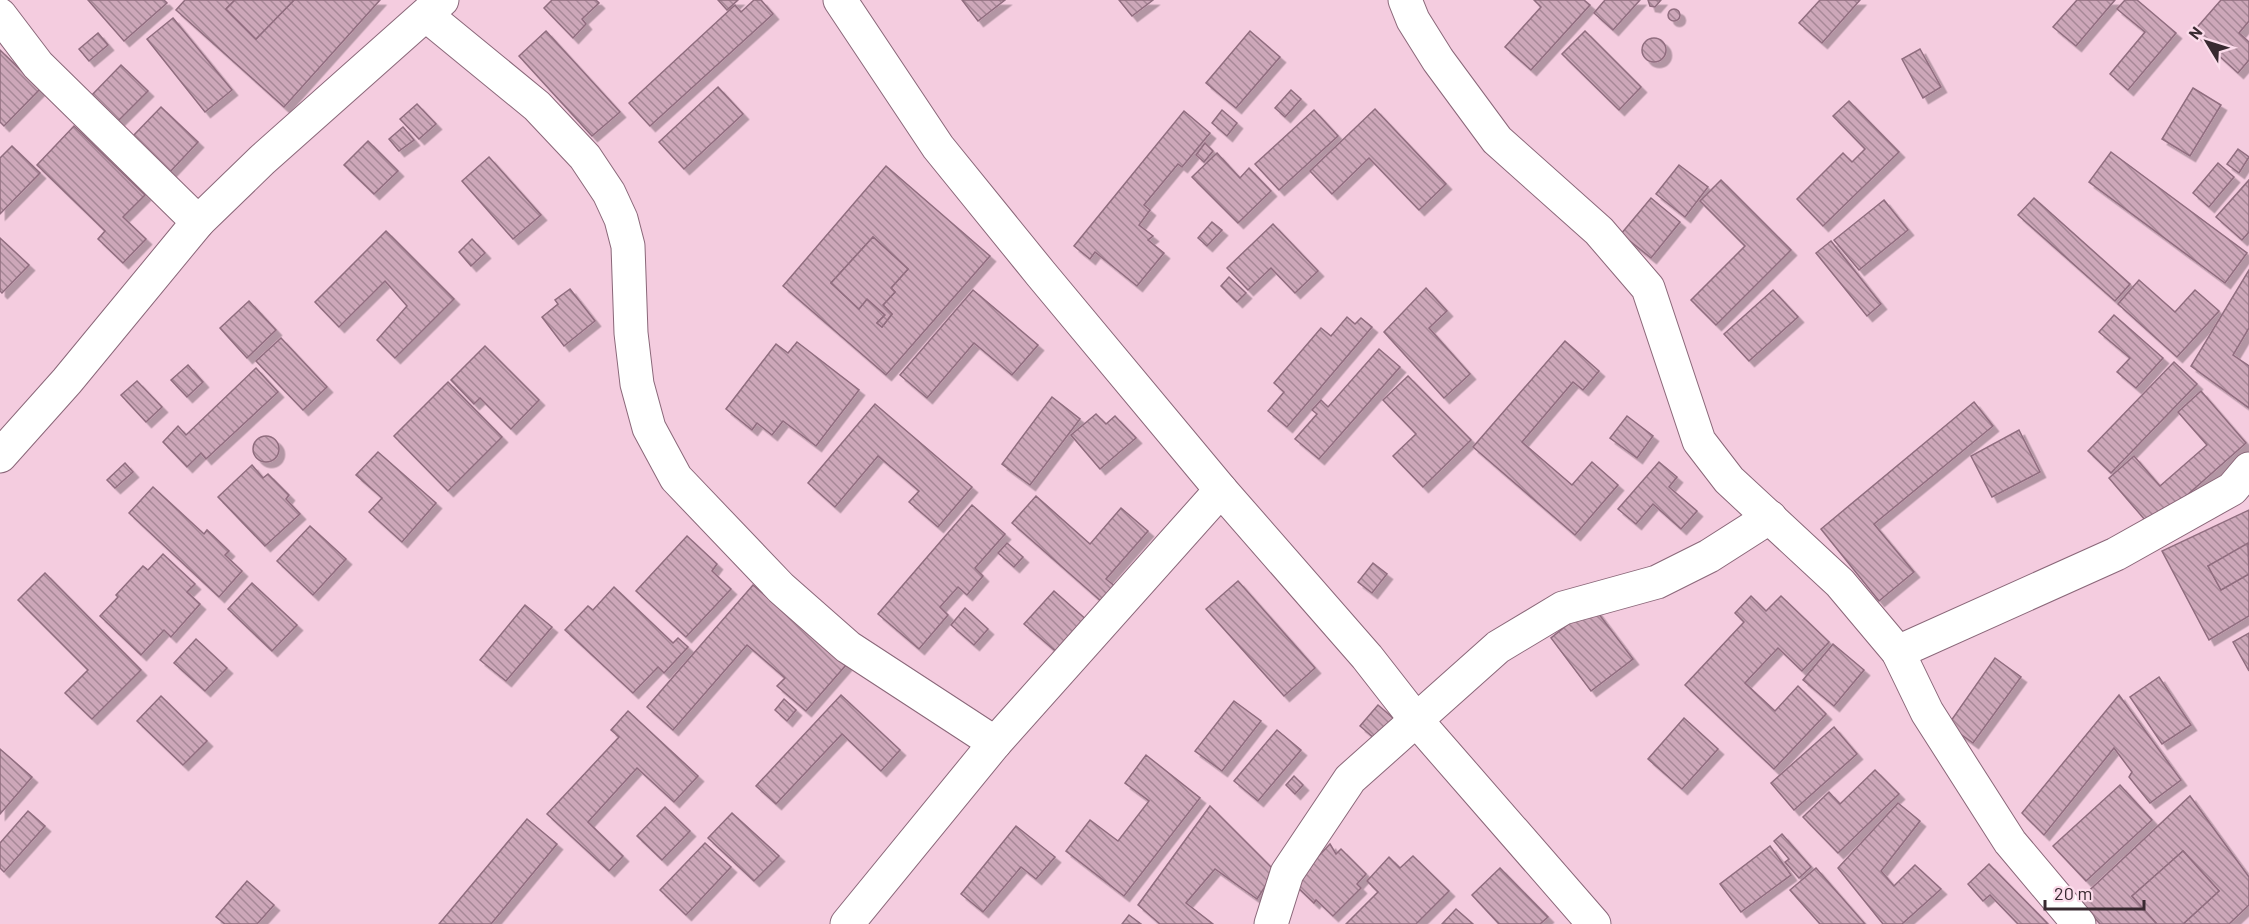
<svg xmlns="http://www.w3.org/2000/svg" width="2249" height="924" font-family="Barlow,sans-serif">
	<defs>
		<pattern id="building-back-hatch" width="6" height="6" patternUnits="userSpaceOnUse" patternTransform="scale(1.5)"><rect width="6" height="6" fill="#cda7b9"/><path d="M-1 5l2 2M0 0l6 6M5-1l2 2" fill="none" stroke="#a78897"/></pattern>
		<filter id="shadow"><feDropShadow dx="5.5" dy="5.5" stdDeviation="0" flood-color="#0004"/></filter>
	</defs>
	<rect width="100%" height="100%" fill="#f4ccdf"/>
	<!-- building -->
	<g fill="url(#building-back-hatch)" stroke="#906d7f" stroke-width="1.5" fill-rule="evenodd" filter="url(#shadow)">
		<path d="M88,0H164L167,3L124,41Z"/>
		<path d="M185,0H235L226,9L256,39L294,0H380L284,107L176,10Z"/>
		<path d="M235,0H294L256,39L226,9Z"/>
		<path d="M552,0H596L599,3L582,19L586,24L573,38L544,8Z"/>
		<path d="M718,0H738L727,10Z"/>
		<path d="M754,0H761L773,14L650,126L629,103L735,5L741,12Z"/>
		<path d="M962,0H1005L978,21Z"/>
		<path d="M1119,0H1153L1132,16Z"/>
		<path d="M1534,0H1584L1590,5L1531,70L1505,47L1541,7Z"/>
		<path d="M1605,0H1640L1613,30L1594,13Z"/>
		<path d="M1648,0H1661L1655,7L1650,6Z"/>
		<path d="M1820,0H1860L1822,43L1799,23Z"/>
		<path d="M2077,0H2115L2076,46L2053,27Z"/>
		<path d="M2125,0H2137L2176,33L2128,90L2110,74L2145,32L2117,9Z"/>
		<path d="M2221,0H2249V21L2239,33L2249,42V60L2238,73L2193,32Z"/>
		<circle cx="1674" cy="15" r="6"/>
		<path d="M173,18L232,90L205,112L147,39Z"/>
		<path d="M546,31L620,112L592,136L519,56Z"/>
		<path d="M1250,31L1280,57L1236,108L1206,83Z"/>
		<path d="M1585,31L1641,87L1619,110L1562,54Z"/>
		<path d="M98,33L108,45L89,61L79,49Z"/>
		<circle cx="1654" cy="50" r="12"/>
		<path d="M1920,49L1941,87L1923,98L1902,59Z"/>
		<path d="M0,50L40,89L4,126L0,122Z"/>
		<path d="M121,65L148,91L117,122L90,97Z"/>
		<path d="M718,87L743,114L684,169L659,142Z"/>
		<path d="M2193,88L2221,105L2190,156L2162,139Z"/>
		<path d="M1291,90L1301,99L1285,117L1275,108Z"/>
		<path d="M1849,101L1899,152L1823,226L1797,199L1843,153L1852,162L1865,149L1833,116Z"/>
		<path d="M417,104L436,124L419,139L400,119Z"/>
		<path d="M161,107L198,142L169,173L132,137Z"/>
		<path d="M1375,109L1446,184L1419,210L1369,158L1332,194L1310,171Z"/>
		<path d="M1222,110L1237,123L1227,136L1212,123Z"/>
		<path d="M1314,110L1338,136L1279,190L1255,164Z"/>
		<path d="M1184,111L1210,133L1182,167L1178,164L1144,205L1150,210L1139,225L1153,236L1148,240L1164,253L1137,286L1095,252L1090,259L1074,246Z"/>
		<path d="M74,126L145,195L123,217L146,239L123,263L98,239L105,231L37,165Z"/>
		<path d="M403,127L414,140L399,151L389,139Z"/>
		<path d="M368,141L398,171L374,194L344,165Z"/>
		<path d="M1205,143L1213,151L1204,162L1196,155Z"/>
		<path d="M12,146L40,173L0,214V158Z"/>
		<path d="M2238,149L2249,157L2239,173L2227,164Z"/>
		<path d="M2111,152L2247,253L2225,283L2089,182Z"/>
		<path d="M1217,153L1240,178L1249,168L1271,191L1238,223L1192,177Z"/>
		<path d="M489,157L541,215L513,239L462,181Z"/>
		<path d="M2218,163L2234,177L2209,207L2193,193Z"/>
		<path d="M1679,165L1708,187L1685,217L1656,194Z"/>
		<path d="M886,166L990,256L886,375L783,286ZM873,237L908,269L891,288L895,292L883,305L892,314L882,327L877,323L885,315L867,299L859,309L831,283Z"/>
		<path d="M1721,180L1791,250L1716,325L1691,300L1745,246L1700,201Z"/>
		<path d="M2249,180V232L2242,240L2216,217Z"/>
		<path d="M1651,198L1680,222L1651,258L1621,234Z"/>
		<path d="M2034,198L2130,284L2115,301L2018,215Z"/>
		<path d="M1884,200L1908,230L1859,270L1834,240Z"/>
		<path d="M1212,222L1222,230L1207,246L1198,238Z"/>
		<path d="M1273,224L1318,271L1295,293L1271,268L1248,290L1227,268Z"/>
		<path d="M386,231L454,299L395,358L377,340L407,306L385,281L339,327L315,302Z"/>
		<path d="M873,237L908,269L891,288L895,292L883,305L892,314L882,327L877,323L885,315L867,299L859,309L831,283Z"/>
		<path d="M0,238L29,265L2,293L0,291Z"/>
		<path d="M472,239L485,253L471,266L459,252Z"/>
		<path d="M1831,241L1881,304L1867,316L1816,253Z"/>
		<path d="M2249,270V328L2233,355L2249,366V408L2191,366Z"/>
		<path d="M1229,277L1246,293L1237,302L1221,286Z"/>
		<path d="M2139,280L2175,312L2195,290L2219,311L2177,357L2118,304Z"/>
		<path d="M1426,288L1447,311L1429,328L1470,374L1444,398L1384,332Z"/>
		<path d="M570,289L595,321L564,346L542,317L558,304L555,300Z"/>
		<path d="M973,290L1038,345L1012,375L974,343L927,398L900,375Z"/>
		<path d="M1773,290L1798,317L1749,361L1724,334Z"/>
		<path d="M249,301L276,330L247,358L220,328Z"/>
		<path d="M2114,315L2163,358L2136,388L2117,372L2130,358L2099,332Z"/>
		<path d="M1347,317L1355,324L1361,318L1372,327L1287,427L1268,411L1284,392L1274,383L1321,328L1331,336Z"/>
		<path d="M281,338L327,387L303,410L256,361Z"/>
		<path d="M1565,341L1599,371L1583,390L1573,382L1522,442L1572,485L1592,462L1618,485L1575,535L1473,447Z"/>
		<path d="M797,342L859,390L816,446L783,421L772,435L757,423L752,430L726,409L776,344L788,353Z"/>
		<path d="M485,346L539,400L511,429L480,398L474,404L451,380Z"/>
		<path d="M1379,349L1400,367L1319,459L1295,439L1317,414L1312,410L1321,400L1328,407Z"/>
		<path d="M2174,362L2197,384L2111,473L2088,451Z"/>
		<path d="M188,365L203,382L187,397L171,380Z"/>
		<path d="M256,368L278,392L206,459L201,453L187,467L163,442L178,426L186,435Z"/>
		<path d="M1408,376L1471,440L1423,487L1393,456L1416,434L1383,400Z"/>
		<path d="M137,381L162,407L146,422L121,395Z"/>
		<path d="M448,382L502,437L448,491L394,436Z"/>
		<path d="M2201,391L2246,443L2151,527L2109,478L2134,456L2160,486L2207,445L2178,412Z"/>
		<path d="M1052,397L1080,419L1030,485L1002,464Z"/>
		<path d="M1974,402L1993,426L1874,524L1914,572L1879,601L1821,529Z"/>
		<path d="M875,404L972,487L938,527L909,502L919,491L878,456L835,507L808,483Z"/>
		<path d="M1096,414L1106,424L1115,416L1136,438L1100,469L1071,435Z"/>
		<path d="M1627,416L1653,436L1637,458L1610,438Z"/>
		<path d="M2019,430L2040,472L1992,497L1971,456Z"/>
		<circle cx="266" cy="449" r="13"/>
		<path d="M378,452L436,503L402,542L369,512L382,498L356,475Z"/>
		<path d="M1659,462L1677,477L1669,487L1697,511L1681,529L1653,504L1636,524L1618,509Z"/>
		<path d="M125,463L133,472L115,488L107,480Z"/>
		<path d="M252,465L263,478L268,474L289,495L286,499L300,514L265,546L218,497Z"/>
		<path d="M153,487L204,534L207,530L229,551L225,555L242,571L219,597L129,513Z"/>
		<path d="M1036,496L1090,544L1121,508L1148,531L1106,579L1116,587L1102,602L1012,523Z"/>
		<path d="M972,505L1005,534L975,568L983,576L967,595L958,587L940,607L948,615L919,649L878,614Z"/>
		<path d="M2249,510V544L2208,566L2221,590L2249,574V616L2209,640L2162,551Z"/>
		<path d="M310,526L346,559L313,595L277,561Z"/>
		<path d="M687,536L717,564L712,571L731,589L686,637L636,591Z"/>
		<path d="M1007,543L1023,557L1014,567L998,553Z"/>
		<path d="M2248,543L2249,574L2221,590L2208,566Z"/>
		<path d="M163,554L195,584L187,592L200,604L171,637L164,630L141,655L100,616L118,597L116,595L143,566L148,570Z"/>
		<path d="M1373,563L1387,574L1372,593L1358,582Z"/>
		<path d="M45,573L141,670L92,719L65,693L88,670L18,600Z"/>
		<path d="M1238,581L1315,668L1284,696L1206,609Z"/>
		<path d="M252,583L297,625L272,651L228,609Z"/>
		<path d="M753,585L846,665L806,711L777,686L785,678L747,645L673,730L647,707Z"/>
		<path d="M614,587L673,643L678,638L688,647L664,673L658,667L633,693L565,630L588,606L593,610Z"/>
		<path d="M1054,591L1089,622L1060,655L1024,624Z"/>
		<path d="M1751,596L1766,611L1781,596L1829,642L1802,671L1778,648L1745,683L1775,711L1798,686L1826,714L1774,769L1685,685L1744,622L1735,613Z"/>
		<path d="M525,605L552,627L506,681L480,660Z"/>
		<path d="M1592,605L1633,659L1591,691L1551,638Z"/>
		<path d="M965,608L988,629L974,645L951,625Z"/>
		<path d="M2249,633V671L2233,642Z"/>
		<path d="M196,639L227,668L205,691L174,663Z"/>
		<path d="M1833,644L1864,670L1834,706L1803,680Z"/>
		<path d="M1995,658L2021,677L1973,743L1948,725Z"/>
		<path d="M2159,677L2191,725L2162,744L2130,697Z"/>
		<path d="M841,695L900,750L881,771L842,734L776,804L756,786Z"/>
		<path d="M2119,695L2181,780L2150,803L2129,777L2132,772L2114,748L2044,835L2022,813Z"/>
		<path d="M161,696L207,741L183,765L137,721Z"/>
		<path d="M784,699L796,710L787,721L775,710Z"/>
		<path d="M1234,701L1261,721L1222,771L1195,751Z"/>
		<path d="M1378,705L1400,724L1382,745L1360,726Z"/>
		<path d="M628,711L698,776L674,802L637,768L588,822L623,856L609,871L547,814L619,737L611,730Z"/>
		<path d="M1684,718L1718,749L1682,789L1648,759Z"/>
		<path d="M1834,727L1857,754L1794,810L1771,783Z"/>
		<path d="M1277,730L1301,750L1258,801L1234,781Z"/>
		<path d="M0,749L32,777L0,814Z"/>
		<path d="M1146,755L1200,798L1124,896L1066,851L1090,820L1118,841L1149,801L1125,783Z"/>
		<path d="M1875,770L1899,794L1838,853L1803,817L1829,792L1840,804Z"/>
		<path d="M1294,776L1303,785L1295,794L1286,785Z"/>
		<path d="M2120,785L2152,820L2086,881L2053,846Z"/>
		<path d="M2190,796L2249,877V905L2229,924H2183L2219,891L2183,851L2132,896L2157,924H2100L2079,900Z"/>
		<path d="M1898,803L1920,821L1881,871L1894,886L1915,865L1941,889L1902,924H1883L1838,868Z"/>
		<path d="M1210,806L1275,871L1257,899L1215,869L1186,903L1213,924H1160L1138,905Z"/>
		<path d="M665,807L690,831L662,860L637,836Z"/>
		<path d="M28,811L45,826L4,872L0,868V843Z"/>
		<path d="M732,813L779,856L754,881L708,838Z"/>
		<path d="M527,819L557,844L491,924H439Z"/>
		<path d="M1016,826L1055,857L1036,879L1021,867L983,912L961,894Z"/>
		<path d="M1782,834L1811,867L1799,878L1785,862L1789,859L1774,841Z"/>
		<path d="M705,843L731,867L686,915L660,890Z"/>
		<path d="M1330,844L1336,854L1341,849L1366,874L1357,884L1361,888L1333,916L1316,900L1314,903L1293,883Z"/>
		<path d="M1770,846L1791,875L1741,912L1720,884Z"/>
		<path d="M2183,851L2219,891L2183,924H2157L2132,896Z"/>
		<path d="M1413,856L1449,891L1416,924H1346L1378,892L1367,881L1389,857L1400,868Z"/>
		<path d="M1989,864L2048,924H2018L1990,895L1983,901L1968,884Z"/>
		<path d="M1500,868L1548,917L1540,924H1499L1472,895Z"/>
		<path d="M1816,868L1865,924H1820L1790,890Z"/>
		<path d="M247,881L274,905L257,924H225L216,917Z"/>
		<path d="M1456,909L1473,924H1442Z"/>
		<path d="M1129,915L1141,924H1122Z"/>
	</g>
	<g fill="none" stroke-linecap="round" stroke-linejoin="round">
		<!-- street casing -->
		<g stroke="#8a6779" stroke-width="35">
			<g id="street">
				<path d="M840,0L938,147L1041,274L1221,490L1367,657L1417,721L1594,924"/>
				<path d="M1405,0L1413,20L1438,60L1497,140L1599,231L1648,288L1699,441L1729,480L1840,583L1898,652L1927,712L2010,842L2079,924"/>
				<path d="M0,15L38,65L198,222"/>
				<path d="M426,15L537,106L585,157L609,193L621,219L628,246L631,333L637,384L649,428L676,478L781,588L848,647L995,743"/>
				<path d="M0,456L67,381L198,222L262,160L442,0"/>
				<path d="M1898,652L2116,554L2232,489L2249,469"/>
				<path d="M847,924L995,743L1221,490"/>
				<path d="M1271,924L1287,873L1350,779L1498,647L1563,608L1657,582L1709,556L1770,517"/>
			</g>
		</g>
		<!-- street -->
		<use href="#street" stroke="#fff" stroke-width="33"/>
	</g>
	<!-- north arrow -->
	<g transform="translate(2207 42) rotate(308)" stroke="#fcdceb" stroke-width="4.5" paint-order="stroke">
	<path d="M0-4.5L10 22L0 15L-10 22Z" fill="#382930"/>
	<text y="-9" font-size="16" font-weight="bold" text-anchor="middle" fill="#382930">N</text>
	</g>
	<!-- scale -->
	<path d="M2045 900v9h99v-9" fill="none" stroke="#382930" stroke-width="3"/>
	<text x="2054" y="900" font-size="18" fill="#382930" stroke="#fcdceb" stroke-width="4.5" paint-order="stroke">20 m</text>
</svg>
